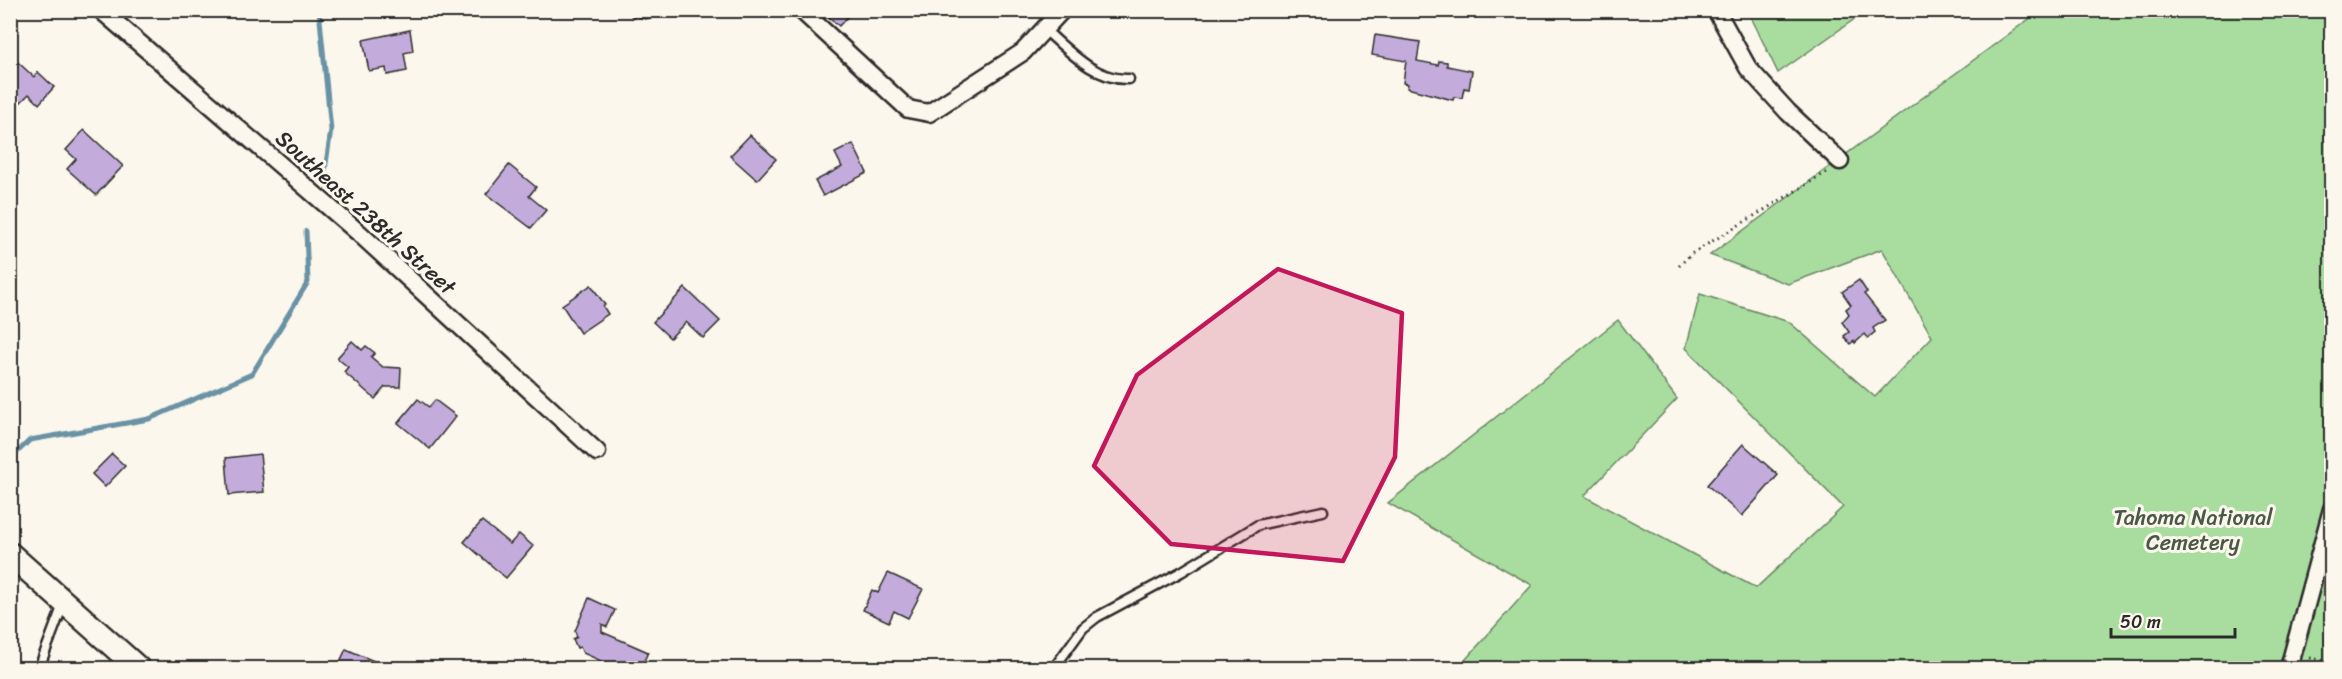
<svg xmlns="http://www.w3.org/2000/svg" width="2342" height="679" font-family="Sriracha,sans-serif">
	<rect width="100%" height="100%" fill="#fbf7ec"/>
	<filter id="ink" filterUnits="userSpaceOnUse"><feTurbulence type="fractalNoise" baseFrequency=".0167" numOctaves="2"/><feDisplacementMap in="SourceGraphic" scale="12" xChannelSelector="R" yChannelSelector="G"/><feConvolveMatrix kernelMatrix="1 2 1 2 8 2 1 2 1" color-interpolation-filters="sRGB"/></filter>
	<g filter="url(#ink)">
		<!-- green -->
		<g fill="#a9dd9f" stroke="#6a8465" stroke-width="1.5">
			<path d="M1748,11H1866L1778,73Z"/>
			<path d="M2040,11H2331V668H1458L1532,585L1388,503L1618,320L1677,399L1584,496L1756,588L1843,507L1686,348L1700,294L1789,322L1875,397L1932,337L1882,249L1788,284L1710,255Z"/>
		</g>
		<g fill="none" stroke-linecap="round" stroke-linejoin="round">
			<!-- stream -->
			<g stroke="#6992a4" stroke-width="5">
				<path d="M319,10L331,130L324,177"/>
				<path d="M10,459L30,440L149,419L252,374L308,282L306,231"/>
			</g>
		</g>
		<!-- building -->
		<g fill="#c3acdb" stroke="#2b2b2b" stroke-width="1.5">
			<path d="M627,10H659L650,18L645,19L636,16L633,18Z"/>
			<path d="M821,10H850L852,12L839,26Z"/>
			<path d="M410,30L413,51L404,53L407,71L387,75L386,68L369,71L363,40Z"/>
			<path d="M1375,35L1420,42L1417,61L1438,65L1439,61L1447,62V66L1472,71L1469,89L1464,88L1462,98L1454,97L1453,100L1407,88L1408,84L1403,83L1406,61L1372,55Z"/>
			<path d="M10,55L34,77L38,72L54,87L39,104L29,94L18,105L10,99Z"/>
			<path d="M84,130L123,166L96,195L67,169L76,159L66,150Z"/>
			<path d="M750,135L776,159L757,180L730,156Z"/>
			<path d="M853,144L867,173L823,196L815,181L842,167L835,153Z"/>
			<path d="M509,165L536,187L529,196L546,210L531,228L486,194Z"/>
			<path d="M1859,280L1867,292L1864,294L1885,320L1873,328L1875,332L1868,338L1865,334L1855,343L1854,341L1850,344L1844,336L1849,332L1842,322L1849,314L1846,309L1851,305L1842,292Z"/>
			<path d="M591,285L605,305L603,306L608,314L580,333L562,305Z"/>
			<path d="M685,288L720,321L703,338L686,322L670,338L653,322Z"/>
			<path d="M352,341L362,350L366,346L375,353L371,357L383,367L401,368L400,387H385L375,399L344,372L348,367L337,358Z"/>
			<path d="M418,399L429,407L435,400L456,416L430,449L398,423Z"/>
			<path d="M1743,444L1778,475L1742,516L1707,485Z"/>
			<path d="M112,454L125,466L105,487L92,474Z"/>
			<path d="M260,454L264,492L229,495L226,458Z"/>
			<path d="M482,521L510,544L519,534L533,546L506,578L464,542Z"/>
			<path d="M888,573L923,589L908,618L894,611L889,622L863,610L872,590L878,593Z"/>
			<path d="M589,598L615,610L607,627L602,624V632L648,652L641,668H617L583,653L580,647L577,648L573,639L577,637L575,631Z"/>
			<path d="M346,649L383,665L382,668H337Z"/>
		</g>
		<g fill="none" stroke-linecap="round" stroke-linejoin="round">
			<!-- lane casing -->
			<g stroke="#2b2b2b" stroke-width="13">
				<g id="lane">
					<path d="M1045,30C1068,50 1096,81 1129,79"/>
					<path d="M39,668L64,602"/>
					<path d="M1054,668L1083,628L1097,617L1181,572L1258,525L1323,511"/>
				</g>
			</g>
			<!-- street casing -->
			<g stroke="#2b2b2b" stroke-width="21">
				<g id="street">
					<path d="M101,10L359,233L597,452"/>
					<path d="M801,10L908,109L929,113L1023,52L1062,10"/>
					<path d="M1716,10L1748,68L1788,112L1840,161"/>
					<path d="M2289,668L2332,509"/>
				</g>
			</g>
			<!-- secondary casing -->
			<g stroke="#2b2b2b" stroke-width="27">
				<path id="secondary" d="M10,554L138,668"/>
			</g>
			<!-- path -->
			<g stroke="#2b2b2b" stroke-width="3" stroke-dasharray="1.5 4.5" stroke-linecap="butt">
				<path d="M1679,266L1691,254L1827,172"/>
				<path d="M2310,658L2332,662"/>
			</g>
			<!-- lane -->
			<use href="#lane" stroke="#fbf7ec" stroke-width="8"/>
			<!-- street -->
			<use href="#street" stroke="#fbf7ec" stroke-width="16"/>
			<!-- secondary -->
			<use href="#secondary" stroke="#fbf7ec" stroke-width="22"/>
		</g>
	</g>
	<!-- marked area -->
	<path fill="#c2185b" fill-opacity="0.2" stroke="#c2185b" stroke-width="4.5" stroke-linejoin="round" d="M1278,269L1402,313L1395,457L1343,561L1171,544L1094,466L1137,375Z"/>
	<g text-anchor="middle" stroke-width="6" stroke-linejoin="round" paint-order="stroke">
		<!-- street labels -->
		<g font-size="22" fill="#2b2b2b" stroke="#fbf7ec">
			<text transform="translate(366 212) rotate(42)" y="8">Southeast 238th Street</text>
		</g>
		<!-- park labels -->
		<g font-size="22" fill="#4a5848" stroke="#fbf7ec">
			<text x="2193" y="525">Tahoma National<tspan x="2193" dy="25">Cemetery</tspan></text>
		</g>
	</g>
	<!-- margin -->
	<rect width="2342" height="679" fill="none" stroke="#fbf7ec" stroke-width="36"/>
	<rect x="18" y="18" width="2306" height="643" fill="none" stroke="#2b2b2b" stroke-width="2" filter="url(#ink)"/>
	<!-- scale -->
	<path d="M2111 628v9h124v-9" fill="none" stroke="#2b2b2b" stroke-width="3"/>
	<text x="2120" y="628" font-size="18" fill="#2b2b2b" stroke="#fbf7ec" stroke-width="4.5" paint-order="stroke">50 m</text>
</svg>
